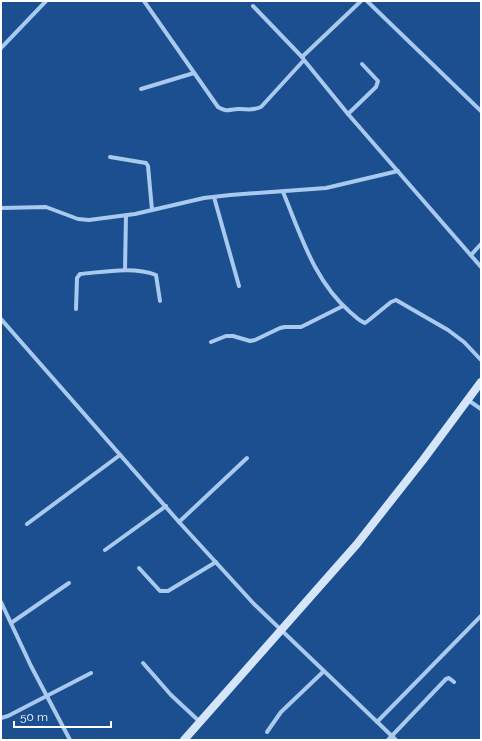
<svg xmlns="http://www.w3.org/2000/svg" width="482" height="741" font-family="Raleway,sans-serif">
	<rect width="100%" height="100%" fill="#1b4f8f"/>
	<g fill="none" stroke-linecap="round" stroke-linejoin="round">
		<!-- street -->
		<g stroke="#a9c9ee" stroke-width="4">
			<path d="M144,1L218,107C228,113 229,109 239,109C248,109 252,111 261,107L304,60L348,114L481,267"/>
			<path d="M367,1L481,111"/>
			<path d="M253,6L303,58"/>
			<path d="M1,48L46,1"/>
			<path d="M302,57L361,1"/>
			<path d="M141,89L194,73"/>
			<path d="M348,114L376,87L378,81L362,64"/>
			<path d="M110,157L146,163L148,166L152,210"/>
			<path d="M283,192C301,235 314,281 350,312C355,316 359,321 365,323L369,320L391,302L396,300L448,330L464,342L481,360"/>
			<path d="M214,197L239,286"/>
			<path d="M1,208L46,207L78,219L89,220L135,214L204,198L230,195L326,188L398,171"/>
			<path d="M471,255L481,244"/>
			<path d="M125,270L126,215"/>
			<path d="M76,309L77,278L80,274C103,272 134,266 156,275L160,301"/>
			<path d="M1,319L179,522L254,604L396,740"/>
			<path d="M211,342L226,336H233L250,341L255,340L280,328L285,327H301L343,306"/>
			<path d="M468,400L481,409"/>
			<path d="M179,522L247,458"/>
			<path d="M27,524L120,455"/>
			<path d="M105,550L166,506"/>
			<path d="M139,568L160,591H168L216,562"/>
			<path d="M1,602L31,666L70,740"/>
			<path d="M11,623L69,583"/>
			<path d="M143,663L171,695L200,722"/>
			<path d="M1,718L8,716L91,673"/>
			<path d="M377,722L481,616"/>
			<path d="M267,732L281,712L324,671"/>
			<path d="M388,740L446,679L449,678L454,682"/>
		</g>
		<!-- secondary -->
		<path stroke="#d6e6fa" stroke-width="8" d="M184,740L357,544L423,460L481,382"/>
	</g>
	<!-- border -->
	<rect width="482" height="741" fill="none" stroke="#ffffff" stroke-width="4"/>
	<!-- scale -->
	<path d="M14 721v6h97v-6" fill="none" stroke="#ffffff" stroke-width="2"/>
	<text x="20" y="721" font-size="12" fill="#ffffff" stroke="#1b4f8f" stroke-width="3" paint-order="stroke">50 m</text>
</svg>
